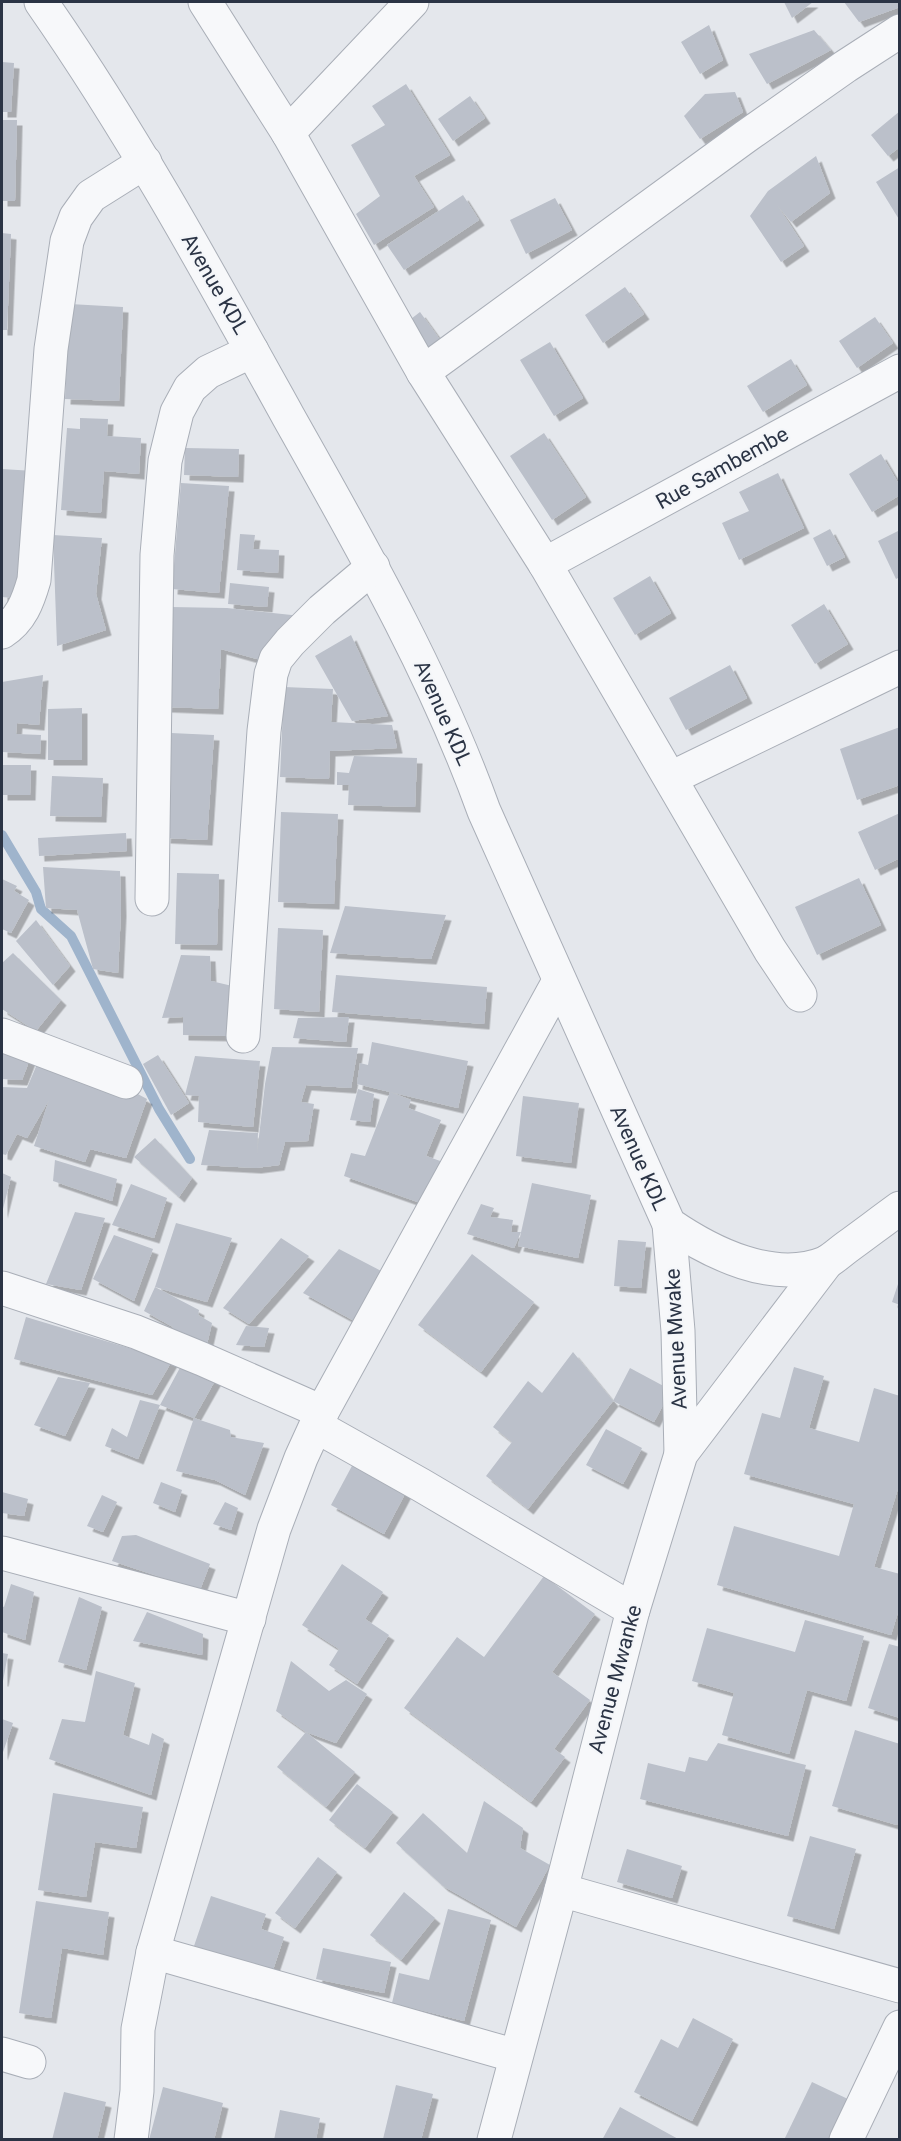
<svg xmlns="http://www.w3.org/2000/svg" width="901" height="2141" font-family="Roboto,sans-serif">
	<defs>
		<filter id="shadow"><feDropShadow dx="5.5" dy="5.5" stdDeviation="0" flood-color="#0004"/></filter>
	</defs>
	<rect width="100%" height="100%" fill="#e4e7ec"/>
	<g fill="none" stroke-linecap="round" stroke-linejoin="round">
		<!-- stream -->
		<path stroke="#9fb4cc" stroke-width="10" d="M2,835L36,892L41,909L71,936L159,1109L190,1159"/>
	</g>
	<!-- building -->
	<g fill="#bbc0ca" filter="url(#shadow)">
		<path d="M784,2H813L792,18Z"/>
		<path d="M844,2H900V7L859,22Z"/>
		<path d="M709,25L723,60L700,74L681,42Z"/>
		<path d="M814,30L831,50L767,84L749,54Z"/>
		<path d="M2,62L14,63L11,112H2Z"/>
		<path d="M406,84L450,155L414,176L434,207L374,245L356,214L380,196L351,145L385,125L372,106Z"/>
		<path d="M735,92L743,112L700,139L684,116L705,94Z"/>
		<path d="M470,96L485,118L453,141L438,119Z"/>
		<path d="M900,111V147L888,156L871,135Z"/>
		<path d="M2,120H17L15,201H2Z"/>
		<path d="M816,156L830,193L791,222L777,205L804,246L781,262L750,216L768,191Z"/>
		<path d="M900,167V221L876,182Z"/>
		<path d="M463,195L479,220L404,270L387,245Z"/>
		<path d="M555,198L572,230L526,254L510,220Z"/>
		<path d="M2,233L11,234L7,330H2Z"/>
		<path d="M625,287L644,314L603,343L585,315Z"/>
		<path d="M70,304L123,307L119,401L65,399Z"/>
		<path d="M420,312L446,348L432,357L407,322Z"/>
		<path d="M875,317L893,343L857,368L839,341Z"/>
		<path d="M550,342L583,398L554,416L520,360Z"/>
		<path d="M791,359L807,385L763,412L747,386Z"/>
		<path d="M80,418L108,419L107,436L141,438L139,474L104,471L101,513L61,510L67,428L80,429Z"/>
		<path d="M544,433L586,497L552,520L510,456Z"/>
		<path d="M185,448L239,449L238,477L184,475Z"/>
		<path d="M881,454L900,486V495L872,512L849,474Z"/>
		<path d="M2,469L34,471L23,599L2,597Z"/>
		<path d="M778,473L804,528L739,560L722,523L749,511L739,492Z"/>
		<path d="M181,483L229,486L219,593L172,589Z"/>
		<path d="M830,529L845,557L827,566L813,538Z"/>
		<path d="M900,530V577L896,579L878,541Z"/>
		<path d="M240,534L255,535L253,549L279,550L278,573L237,570Z"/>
		<path d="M53,535L102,538L96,594L106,630L57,646Z"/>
		<path d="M650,576L671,613L635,635L613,598Z"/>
		<path d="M230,583L269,587L267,607L228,604Z"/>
		<path d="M824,604L848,644L815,664L791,625Z"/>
		<path d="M171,607L227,608L301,616L261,660L221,649L218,709L166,707Z"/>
		<path d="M351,635L388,716L352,721L315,656Z"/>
		<path d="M730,665L747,698L686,730L669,698Z"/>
		<path d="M43,675L39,725L17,723L16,734L41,735L40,754L2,752V682Z"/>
		<path d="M284,687L333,689L331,722L392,725L397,748L330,751L329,779L280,777Z"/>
		<path d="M82,708V760H48V709Z"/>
		<path d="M900,727V785L857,800L840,749Z"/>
		<path d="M171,733L214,735L207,840L165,838Z"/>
		<path d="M354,756L417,758L415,807L348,805L349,785H337V772L349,773Z"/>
		<path d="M2,765H31L30,795H2Z"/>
		<path d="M52,776L103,778L101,817L50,816Z"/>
		<path d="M281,812L338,814L334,904L278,902Z"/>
		<path d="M900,813V858L875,870L858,832Z"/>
		<path d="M126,833L127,851L39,856L38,838Z"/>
		<path d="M43,867L120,871L121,911L118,973L93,969L77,910L46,908Z"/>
		<path d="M177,873L219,874L217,945L175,944Z"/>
		<path d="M859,878L881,925L817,955L795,907Z"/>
		<path d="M2,879L17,886L14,891L29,900L11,933L2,929Z"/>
		<path d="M345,906L446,915L431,959L330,953Z"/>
		<path d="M36,920L70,966L53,985L16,941Z"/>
		<path d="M278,928L323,930L319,1012L274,1009Z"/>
		<path d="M13,953L61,1000L36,1031L2,1009V963Z"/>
		<path d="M181,955L210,956L211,981L241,988L233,1036L183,1035V1017L162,1018Z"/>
		<path d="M336,975L487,987L484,1024L332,1012Z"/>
		<path d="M349,1017L346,1042L293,1038L298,1018Z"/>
		<path d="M2,1038L33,1051L22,1080L2,1079Z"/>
		<path d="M372,1042L468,1061L458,1108L390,1092L411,1100L408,1108L441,1120L426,1156L446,1163L429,1206L344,1176L351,1153L365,1156L390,1092L357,1084L360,1063L368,1065Z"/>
		<path d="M272,1047L358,1048L351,1088L306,1085L301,1102L314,1104L308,1141L285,1142L279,1165L256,1168L201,1165L209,1130L258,1133L257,1154L265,1084Z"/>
		<path d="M158,1055L189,1103L171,1115L143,1064Z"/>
		<path d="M195,1056L260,1061L253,1127L198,1122L199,1096L185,1095Z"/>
		<path d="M40,1057L110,1079L147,1099L126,1158L90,1149L85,1162L34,1146L49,1100L27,1138L17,1134L6,1155L2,1154V1087L27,1088Z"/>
		<path d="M358,1089L374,1094L370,1122L350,1120Z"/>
		<path d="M523,1096L579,1103L571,1163L516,1156Z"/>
		<path d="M155,1138L192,1178L179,1197L134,1157Z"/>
		<path d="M55,1160L117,1179L112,1201L53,1181Z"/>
		<path d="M2,1173L11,1177L2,1213Z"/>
		<path d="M532,1183L591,1195L578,1258L518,1246Z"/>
		<path d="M131,1184L167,1198L154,1238L112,1225Z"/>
		<path d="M481,1204L494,1208L490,1217L513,1220L511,1232H521L514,1248L467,1234Z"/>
		<path d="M75,1212L105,1218L81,1290L46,1284Z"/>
		<path d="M176,1223L232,1238L207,1302L155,1287Z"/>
		<path d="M114,1235L153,1249L134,1301L93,1279Z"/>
		<path d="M281,1238L309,1256L249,1324L223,1308Z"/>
		<path d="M618,1240L646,1242L641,1288L614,1286Z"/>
		<path d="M339,1249L387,1274L358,1323L303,1293Z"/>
		<path d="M472,1254L534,1302L481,1372L418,1325Z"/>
		<path d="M899,1281H900V1305L892,1302Z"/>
		<path d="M155,1287L199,1310L198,1315L212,1323L205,1353L169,1340L173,1327L144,1311Z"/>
		<path d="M26,1317L172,1361L152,1395L14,1359Z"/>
		<path d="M246,1326L269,1328L264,1347L236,1345Z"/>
		<path d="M573,1352L613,1401L528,1509L486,1476L512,1442L493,1427L528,1381L542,1393Z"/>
		<path d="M183,1362L220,1372L194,1418L230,1430L231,1437L264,1443L245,1495L215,1480L176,1471L194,1418L160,1405Z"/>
		<path d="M794,1367L824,1376L809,1428L859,1442L874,1388L900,1396V1482L874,1567L900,1574V1606L891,1635L717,1585L734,1526L839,1556L854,1504L744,1474L762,1413L780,1418Z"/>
		<path d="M630,1368L671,1390L654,1422L613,1401Z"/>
		<path d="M58,1377L90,1383L65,1436L34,1425Z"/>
		<path d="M140,1400L160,1405L138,1459L105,1446L112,1428L127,1437Z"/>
		<path d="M606,1429L642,1448L623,1484L586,1465Z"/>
		<path d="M353,1464L406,1492L384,1534L331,1505Z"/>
		<path d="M161,1482L182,1490L175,1512L153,1503Z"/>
		<path d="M2,1492L28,1499L24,1516L2,1513Z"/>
		<path d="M102,1495L117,1502L103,1532L87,1526Z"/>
		<path d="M225,1502L238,1508L231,1530L213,1524Z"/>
		<path d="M136,1535L210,1564L200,1590L112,1561L122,1536Z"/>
		<path d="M342,1564L383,1592L365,1619L389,1635L357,1684L329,1665L339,1649L302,1625Z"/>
		<path d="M544,1576L595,1614L552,1672L590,1700L554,1749L565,1757L531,1802L404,1708L457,1637L484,1657Z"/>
		<path d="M11,1584L34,1592L25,1640L2,1632V1606L4,1607Z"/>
		<path d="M79,1597L102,1607L86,1670L58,1662Z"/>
		<path d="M147,1612L203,1634L202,1655L133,1641Z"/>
		<path d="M805,1620L864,1636L846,1701L807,1690L789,1754L722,1735L734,1693L692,1681L707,1628L795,1652Z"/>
		<path d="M889,1644L900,1647V1718L868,1708Z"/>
		<path d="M2,1653L8,1654L3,1681H2Z"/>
		<path d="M291,1661L329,1691L346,1680L367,1694L336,1743L306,1732L276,1711Z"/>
		<path d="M96,1671L135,1683L123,1735L149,1745L152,1733L164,1739L151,1795L49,1759L62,1719L85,1722Z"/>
		<path d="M2,1719L13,1723L2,1755Z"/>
		<path d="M855,1730L900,1744V1817L897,1825L832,1806Z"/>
		<path d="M306,1732L355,1772L326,1807L277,1767Z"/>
		<path d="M718,1743L806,1765L788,1836L640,1799L648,1763L685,1772L689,1757L707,1761Z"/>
		<path d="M357,1784L393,1812L365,1848L329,1820Z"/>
		<path d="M53,1793L143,1807L136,1848L95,1842L86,1897L38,1890Z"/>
		<path d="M484,1801L523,1828L520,1848L550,1865L516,1927L443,1886L396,1843L423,1813L467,1853Z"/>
		<path d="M810,1836L856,1849L834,1929L787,1916Z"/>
		<path d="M627,1849L682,1866L672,1898L617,1882Z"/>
		<path d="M318,1857L337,1872L295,1928L275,1913Z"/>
		<path d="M404,1892L435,1918L401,1960L370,1935Z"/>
		<path d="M211,1896L266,1914L261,1929L284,1937L272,1973L194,1946Z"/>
		<path d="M36,1901L109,1912L103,1955L62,1948L51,2018L19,2013Z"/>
		<path d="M448,1909L491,1920L464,2021L392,2003L399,1973L429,1980Z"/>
		<path d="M323,1948L391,1962L384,1993L316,1979Z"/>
		<path d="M693,2018L733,2039L692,2121L634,2092L661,2039L678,2048Z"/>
		<path d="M812,2082L850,2100L831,2140H784Z"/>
		<path d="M396,2085L433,2094L421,2140L383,2139Z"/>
		<path d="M163,2087L223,2103L214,2140H149Z"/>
		<path d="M64,2092L106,2102L97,2140H52Z"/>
		<path d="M620,2107L680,2140H602Z"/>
		<path d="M280,2110L320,2118L316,2140H274Z"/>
	</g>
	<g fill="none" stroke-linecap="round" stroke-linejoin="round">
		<!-- minor casing -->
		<g stroke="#a9aeb7" stroke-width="35">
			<g id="minor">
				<path d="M41,2C133,134 210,275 288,416C360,544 434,672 484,811L669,1224C711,1253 773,1284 825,1263C833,1259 840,1252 847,1247C865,1234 882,1221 900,1208"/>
				<path d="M205,2L288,133L423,372L545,564L770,950L800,995"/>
				<path d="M288,133L412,2"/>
				<path d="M423,372L745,137L846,66L900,31"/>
				<path d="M545,564L900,371"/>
				<path d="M2,632C21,620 28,601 34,580L51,349L67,241L76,217L91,196L145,162"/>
				<path d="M671,778L900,667"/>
				<path d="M152,899L157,555L165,461L177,412L190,388L208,372L252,351"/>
				<path d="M2,1035L126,1082"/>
				<path d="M243,1036L264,731L271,674L276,659L290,642L322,610L373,567"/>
				<path d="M669,1224L678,1331L681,1454"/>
				<path d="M2,1288L136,1332L202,1359L322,1412"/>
				<path d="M316,1426L421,1485L633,1610"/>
				<path d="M2,1553L249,1619"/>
				<path d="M561,1890L900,1986"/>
				<path d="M153,1952L516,2056"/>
				<path d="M2,2054L29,2062"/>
				<path d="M131,2140L137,2091L138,2029L153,1952L274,1529L301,1458L322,1412L559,981"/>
				<path d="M494,2140L561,1890L633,1610L681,1454L827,1262"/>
				<path d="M846,2140L900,2027"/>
			</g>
		</g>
		<!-- minor -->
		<use href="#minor" stroke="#f7f8fa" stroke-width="33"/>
	</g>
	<g text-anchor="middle" stroke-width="4.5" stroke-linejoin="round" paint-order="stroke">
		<!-- street labels -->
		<g font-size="21" fill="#2b3445" stroke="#f4f6f9">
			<text transform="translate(215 284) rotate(60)" y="7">Avenue KDL</text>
			<text transform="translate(722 468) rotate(-29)" y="7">Rue Sambembe</text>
			<text transform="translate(443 713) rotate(66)" y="7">Avenue KDL</text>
			<text transform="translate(639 1158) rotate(66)" y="7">Avenue KDL</text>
			<text transform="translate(676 1339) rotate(-93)" y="7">Avenue Mwake</text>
			<text transform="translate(615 1679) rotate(-75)" y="7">Avenue Mwanke</text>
		</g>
	</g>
	<!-- border -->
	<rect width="901" height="2141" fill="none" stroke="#2b3445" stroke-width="6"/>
</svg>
